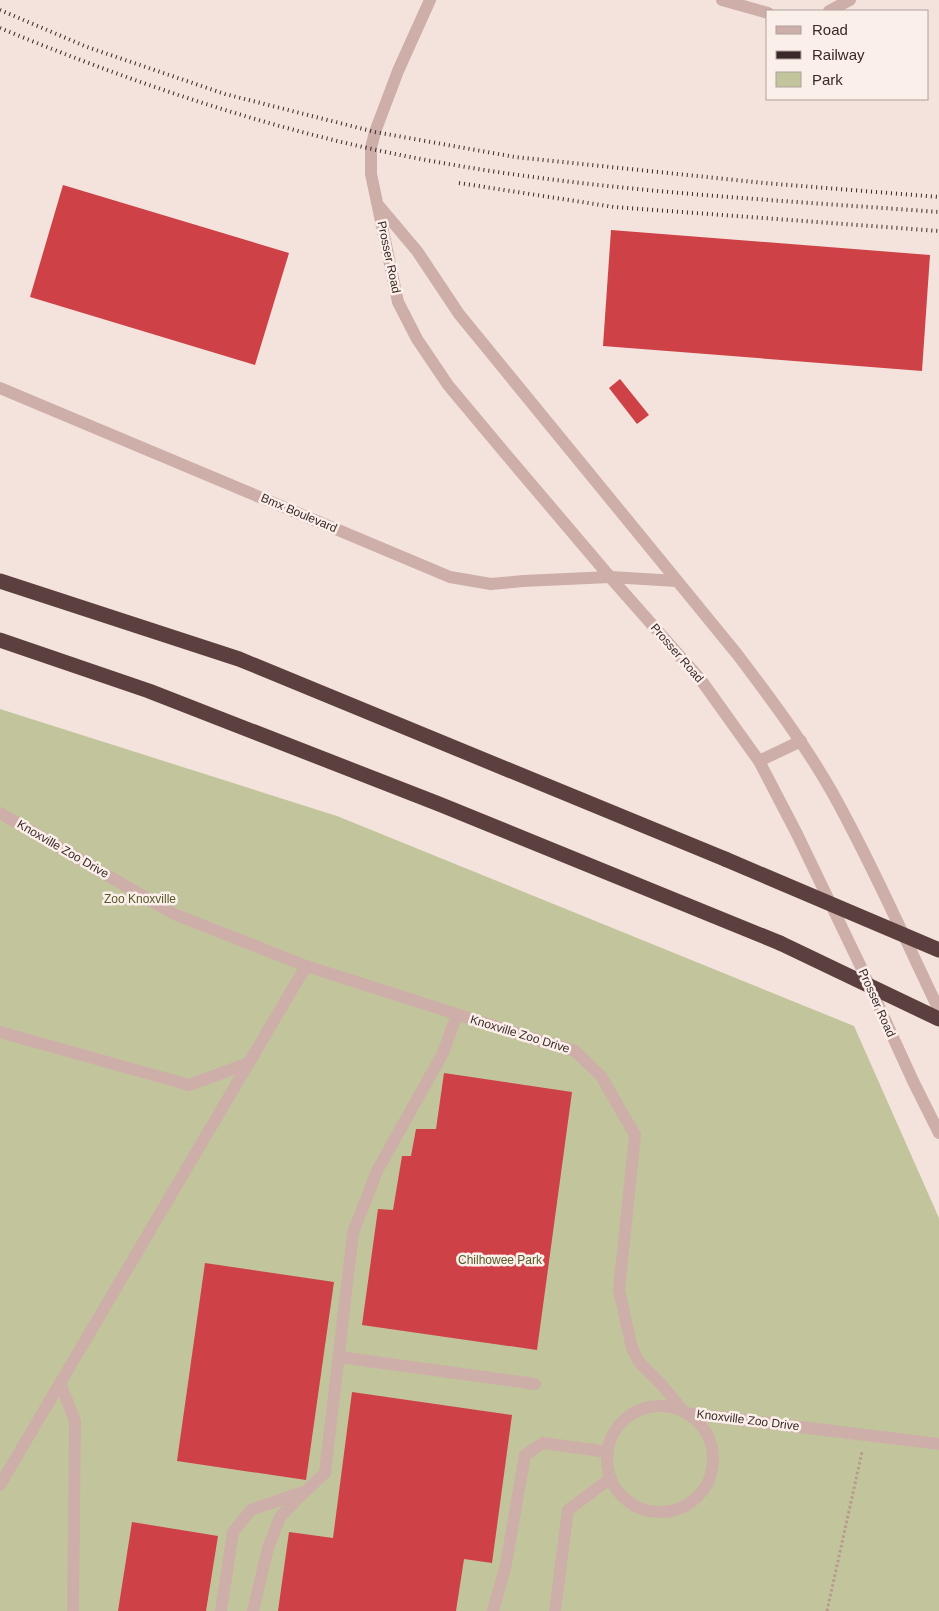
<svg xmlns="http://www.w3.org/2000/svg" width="939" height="1611" font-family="Helvetica,sans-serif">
	<rect width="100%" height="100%" fill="#f4e3dd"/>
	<!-- green -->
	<path fill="#c2c59c" d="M0,709L337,816L854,1026L939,1218V1611H0Z"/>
	<!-- building -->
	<g fill="#ce4146">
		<path d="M63,185L289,253L255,365L30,297Z"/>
		<path d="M611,230L930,255L922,371L603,346Z"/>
		<path d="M620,379L649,415L637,424L609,388Z"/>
		<path d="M444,1073L572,1092L537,1350L362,1325L378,1209L393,1210L402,1156H411L416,1129H436Z"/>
		<path d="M205,1263L334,1282L306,1480L177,1461Z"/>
		<path d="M352,1392L512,1415L492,1563L464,1559L456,1611H278L289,1532L333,1538Z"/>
		<path d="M132,1522L218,1536L206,1611H118Z"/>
	</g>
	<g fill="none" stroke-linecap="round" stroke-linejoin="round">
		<!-- path -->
		<path stroke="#ba9892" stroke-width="3" stroke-dasharray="2.5 2.5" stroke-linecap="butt" d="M827,1611L862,1452"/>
		<!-- service -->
		<g stroke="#ceaea8" stroke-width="12">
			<path d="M722,0L768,13"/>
			<path d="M829,11L850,0"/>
			<path d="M0,1032L189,1085L249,1063"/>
			<path d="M339,1357L535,1384"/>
			<path d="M60,1383L75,1421L73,1611"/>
			<path d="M0,1485L306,966"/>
			<path d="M221,1611L233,1532L251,1510L306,1491L325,1473L353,1233L377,1171L443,1053L457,1014"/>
			<path d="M253,1611L268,1548L280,1517L304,1492"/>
			<path d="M493,1611L506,1564L525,1455L543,1443L608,1452"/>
		</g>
		<!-- minor -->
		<g stroke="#ceaea8" stroke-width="12">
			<path d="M0,388L450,577L491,584L523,581L610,577"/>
			<path d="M0,813L174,914L306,966L541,1041L575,1051L601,1076L635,1135L619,1290L632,1348L639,1362L662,1385L685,1413L939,1444"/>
			<circle cx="660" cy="1459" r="53"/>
			<path d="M555,1611L568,1510L611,1478"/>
		</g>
		<!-- tertiary -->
		<g stroke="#ceaea8" stroke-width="12">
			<path d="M430,0L398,71L375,132L371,148V174L398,302L417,339L448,385L504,452L610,577L701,680L759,761L797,834L860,965L913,1081L939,1133"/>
			<path d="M379,206L417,251L459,314L737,654C771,699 804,743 832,792C871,862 904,937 939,1010"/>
			<path d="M610,577L677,581"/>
			<path d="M759,761L801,741"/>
		</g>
		<!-- motorway -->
		<g stroke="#5b403f" stroke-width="15">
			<path d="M0,581L239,659L725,859"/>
			<path d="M0,640L149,691L439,804L780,943"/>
		</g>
		<!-- rail -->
		<g stroke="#3a2929" stroke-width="4" stroke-dasharray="1 4" stroke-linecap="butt">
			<path d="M0,10L87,47L225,94L375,132L515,157L764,183L939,197"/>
			<path d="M0,28C121,78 245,121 372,149C558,190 750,198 939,212"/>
			<path d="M459,183L614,207L939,231"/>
		</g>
		<!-- motorway-bridge -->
		<g stroke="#5b403f" stroke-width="15">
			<path d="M725,859L939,950"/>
			<path d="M780,943L939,1019"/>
		</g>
	</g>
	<g text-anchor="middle" stroke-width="5" stroke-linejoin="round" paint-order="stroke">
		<!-- street labels -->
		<g font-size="12" fill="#3a2929" stroke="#fbefea">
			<text transform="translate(389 257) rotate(78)" y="4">Prosser Road</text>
			<text transform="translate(299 513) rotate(23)" y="4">Bmx Boulevard</text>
			<text transform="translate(677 653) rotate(49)" y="4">Prosser Road</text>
			<text transform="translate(63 849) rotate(30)" y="4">Knoxville Zoo Drive</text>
			<text transform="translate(877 1003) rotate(66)" y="4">Prosser Road</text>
			<text transform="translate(520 1034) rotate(17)" y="4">Knoxville Zoo Drive</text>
			<text transform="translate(748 1420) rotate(7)" y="4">Knoxville Zoo Drive</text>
		</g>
		<!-- park labels -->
		<g font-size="12" fill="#565a2a" stroke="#fbefea">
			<text x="140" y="903">Zoo Knoxville</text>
			<text x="500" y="1264">Chilhowee Park</text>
		</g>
	</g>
	<!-- legend -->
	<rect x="766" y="10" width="162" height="90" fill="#fbefea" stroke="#aea09d"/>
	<rect x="776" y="26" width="25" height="8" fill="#ceaea8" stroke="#aea09d"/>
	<text x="812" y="35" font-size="15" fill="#3a2929">Road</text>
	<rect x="776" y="51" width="25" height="8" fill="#3a2929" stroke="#aea09d"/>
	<text x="812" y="60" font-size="15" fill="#3a2929">Railway</text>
	<rect x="776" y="72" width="25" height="15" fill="#c2c59c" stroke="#aea09d"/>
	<text x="812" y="85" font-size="15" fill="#3a2929">Park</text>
</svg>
